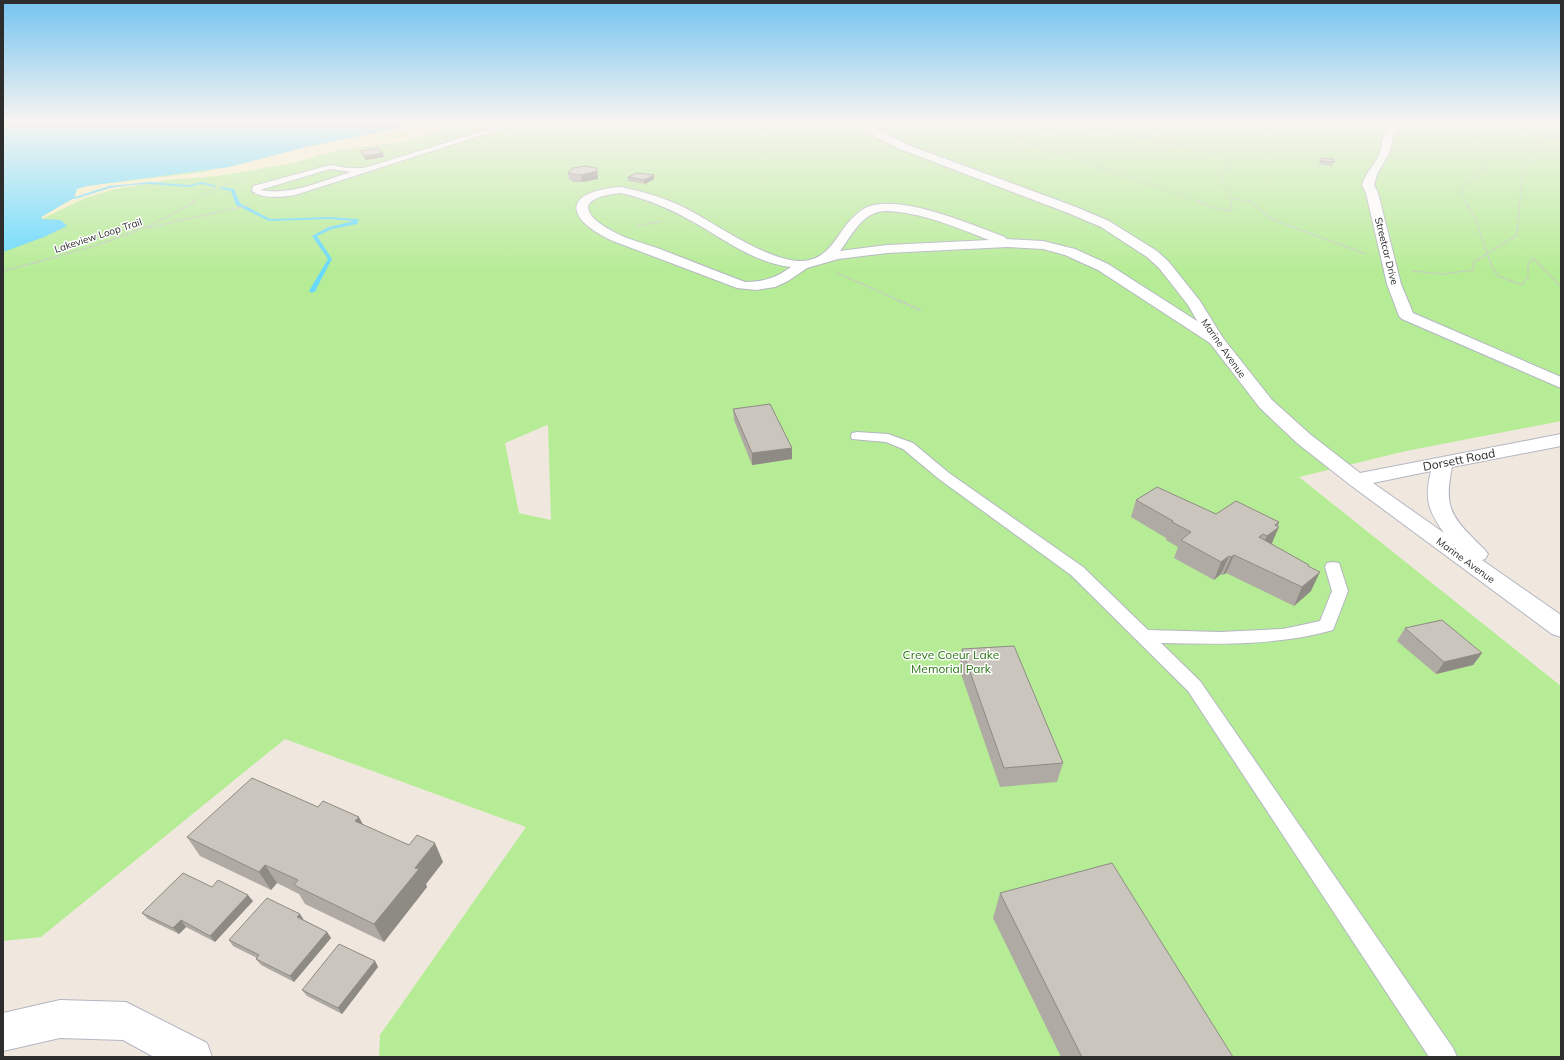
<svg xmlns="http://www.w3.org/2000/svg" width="1564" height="1060" font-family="Mulish,sans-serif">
	<rect width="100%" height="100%" fill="#f0e8df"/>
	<!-- green -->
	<path fill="#b6ec96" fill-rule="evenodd" d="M3,123H1561V421L1406,451L1299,477L1561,686V1057H379L380,1035L526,827L285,739L41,937L3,941ZM547,425H548L551,520L519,513L505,443Z"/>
	<!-- sand -->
	<path fill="#f7edbf" d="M425,123H467L402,142L335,151L294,163L218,176L167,180L116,189L85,198L42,219L41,217L74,198L77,189L87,186L203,172L310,146Z"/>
	<!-- pitch -->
	<path fill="#cdf491" d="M402,131L413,134L382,141L371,138Z"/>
	<!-- water -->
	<path fill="#68d9fc" d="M3,123H425L310,146L229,167L87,186L77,189L74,198L41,217L43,219L61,220L67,226L44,237L3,252Z"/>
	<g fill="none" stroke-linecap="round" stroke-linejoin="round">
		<!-- stream -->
		<g fill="#68d9fc" fill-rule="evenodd">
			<path d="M150,182L189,185L202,182L217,186L215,187L202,184L189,187L150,184L131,185L110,188L75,199L72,198L109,186Z"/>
			<path d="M221,187L234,189L240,203L270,219L330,217L357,219L359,220L357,224L332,229L317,236L332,259L316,289L317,290L312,293L309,291L328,259L312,236L329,227L354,221L330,219L269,221L236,205L231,191L220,189Z"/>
		</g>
		<!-- lane casing -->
		<g stroke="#b3b6c2" stroke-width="2">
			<g id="lane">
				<path d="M510,123H519L295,195C283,197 262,199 252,191L253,186L330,165L348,168H364ZM330,169L351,172C321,181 291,196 260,190Z"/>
				<path d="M857,432L888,434L913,443L949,473L1083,567L1148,630L1220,632L1283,629L1320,621L1332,591L1325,567L1327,563L1333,562L1339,563L1348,591L1333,630C1277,646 1218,644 1161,643L1200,681L1453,1048L1457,1057H1429L1188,691L1071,575L939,479L903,449L886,442L852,439L851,436L852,433Z"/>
			</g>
		</g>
		<!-- street casing -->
		<g stroke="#b3b6c2" stroke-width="2">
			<g id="street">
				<path d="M1393,123H1404L1394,133L1389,154L1377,174L1374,185L1378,193L1401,284L1413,313L1561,377V388L1402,319L1399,316L1387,284L1366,193L1362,185C1365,174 1373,167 1378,157C1384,143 1380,134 1393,123Z"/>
				<path d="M621,187C644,192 666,198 687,209C716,224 769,262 802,261C826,260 834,241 847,224C852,218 858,212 865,208C898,192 972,225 1005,237L1006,239L1043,241L1075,249L1108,264L1222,337L1224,340L1222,343L1216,345L1210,343L1098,270L1065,255L1043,249L1007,247L887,253L838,259L807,268L788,281L775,287L756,290L737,288L613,241C563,218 563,191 621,187ZM621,193C648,199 673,210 697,224C726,241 756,263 791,267C776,278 763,282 745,282C716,271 688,260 660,249C644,243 628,240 614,232C578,213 579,197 621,193ZM885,211C922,212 955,227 989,240L887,245L840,251C852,235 862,212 885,211Z"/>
				<path d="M60,1000L126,1002L207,1043L212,1057H154L123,1040L60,1038L3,1051V1013Z"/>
			</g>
		</g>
		<!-- secondary casing -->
		<g stroke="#b3b6c2" stroke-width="2">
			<path id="secondary" d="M854,123H865L908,145L1076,207L1109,221L1157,251L1169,262L1200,301L1223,338L1272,400L1311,435L1360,473L1561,434V446L1452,467C1445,501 1448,514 1473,538C1478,544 1484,548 1488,554L1485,559L1482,560L1561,615V637L1552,634L1349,484L1297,443L1260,408L1210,343L1188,305L1159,268L1147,257L1101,227L1068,213L900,149L876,137ZM1431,471C1424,499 1428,510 1444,533L1373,483Z"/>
		</g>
		<!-- path-far2 -->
		<g stroke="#c8c8c8" stroke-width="1" stroke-dasharray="1.5 1" stroke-linecap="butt">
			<path d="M1058,123L1127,134L1211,152L1224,157L1227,162L1225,169L1220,172L1223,184L1233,199"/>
			<path d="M1108,123L1169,130L1176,128L1175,123"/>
			<path d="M1082,127L1084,129L1043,131L1020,137V139L1038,148L1076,157L1109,171L1201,202"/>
			<path d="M337,151L389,144"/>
			<path d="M1233,199L1251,202"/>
			<path d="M193,202L214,189L244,179"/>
			<path d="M1230,202V200L1233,199"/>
			<path d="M1466,202L1460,192L1465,183L1486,170L1481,159L1483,145L1473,123"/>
			<path d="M1520,202L1521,183L1537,141L1561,136"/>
		</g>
		<!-- path-far1 -->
		<g stroke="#c8c8c8" stroke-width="1.5" stroke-dasharray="2 1" stroke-linecap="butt">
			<path d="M1198,201L1218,209L1232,211L1230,201"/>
			<path d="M1250,201L1271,219L1366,254"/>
			<path d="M1465,201L1475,218L1492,267L1498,276L1522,285L1528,277V265L1533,258L1561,287"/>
			<path d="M636,226L662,221"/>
			<path d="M147,228L250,205"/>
			<path d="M3,271C69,253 137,238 195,201"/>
			<path d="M1412,271L1443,274L1473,270L1474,262L1517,235L1520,201"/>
			<path d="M837,273L903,302"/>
		</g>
		<!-- path -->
		<path stroke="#c8c8c8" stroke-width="2" stroke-dasharray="2.5 1.5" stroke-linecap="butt" d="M900,301L922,311"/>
		<!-- lane -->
		<use href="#lane" fill="#fff" fill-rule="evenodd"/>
		<!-- street -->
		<use href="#street" fill="#fff" fill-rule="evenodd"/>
		<!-- secondary -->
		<use href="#secondary" fill="#fff" fill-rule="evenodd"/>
	</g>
	<!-- wall -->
	<g fill="#afaaa3">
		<path d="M360,151L384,157L366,160L362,155Z"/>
		<path d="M1321,158L1334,162L1332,166L1319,164Z"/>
		<path d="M597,168L598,179L582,182H573L569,179L568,172Z"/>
		<path d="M628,177L654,179L645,184L628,181Z"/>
		<path d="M733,409L792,448V459L752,465L734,420Z"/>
		<path d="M1136,500L1216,514L1279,522L1272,544L1308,566L1311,591L1294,606L1226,573L1223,575L1221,574L1214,580L1174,558L1178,547L1166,540V538L1131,517Z"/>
		<path d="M1405,628L1482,653L1473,665L1436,674L1397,641Z"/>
		<path d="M962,649L1063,763L1057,782L1000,787L959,668Z"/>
		<path d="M318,807L363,825L443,862L426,884L427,887L384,942L305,904L299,894L277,883L271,890L200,856L187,837Z"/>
		<path d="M212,887L253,901L215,942L186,927L179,934L148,919L142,913Z"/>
		<path d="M1000,893L1233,1057H1061L993,918Z"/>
		<path d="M304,920L327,932L331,938L294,982L261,965L256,959L257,958L233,946L229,940Z"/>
		<path d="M375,961L378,967L342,1014L307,996L302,990Z"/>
	</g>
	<!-- shaded-wall -->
	<g fill="#8e8b84">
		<path d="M383,153L384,157L366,160L365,156Z"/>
		<path d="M597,171L598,179L582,182L581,175Z"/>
		<path d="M654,175V179L645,184L644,180Z"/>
		<path d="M792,448V459L752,465V453Z"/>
		<path d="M1279,522L1276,529L1279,527L1271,545L1259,554L1267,536L1275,525Z"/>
		<path d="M1234,555L1226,573L1223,575L1231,557Z"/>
		<path d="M1229,556L1221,574L1214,580L1221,562Z"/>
		<path d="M1320,572L1311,591L1294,606L1302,587Z"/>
		<path d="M1482,653L1473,665L1436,674L1444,662Z"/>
		<path d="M359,817L369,836L355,821Z"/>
		<path d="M435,843L443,862L426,884L427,887L384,942L374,924L415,868Z"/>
		<path d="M265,865L277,883L271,890L259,872Z"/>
		<path d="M248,895L253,901L215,942L210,936Z"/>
		<path d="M300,914L304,920L297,917Z"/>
		<path d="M181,920L186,927L179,934L173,928Z"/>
		<path d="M327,932L331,938L294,982L290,976Z"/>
		<path d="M375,961L378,967L342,1014L338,1008Z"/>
	</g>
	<!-- building -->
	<g fill="#cbc6bd" stroke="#8e8b84">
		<path d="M378,148L383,153L365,156L360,151Z"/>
		<path d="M1321,158L1334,159V162L1320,161Z"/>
		<path d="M585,166L597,168V171L581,175L572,174L568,172L573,168Z"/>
		<path d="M637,173L654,175L644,180L628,177Z"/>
		<path d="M770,404L792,448L752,453L733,409Z"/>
		<path d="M1157,487L1216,514L1236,501L1279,522L1275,525L1279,527L1267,536L1263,534L1259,537L1309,565L1308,566L1320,572L1302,587L1234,555L1231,557L1229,556L1221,562L1181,540L1191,532L1172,522L1173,521L1136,500Z"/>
		<path d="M1442,620L1482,653L1444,662L1405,628Z"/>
		<path d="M1014,646L1063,763L1004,768L962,649Z"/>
		<path d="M252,778L318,807L323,801L359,817L355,821L409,845L417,835L435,843L415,868L419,869L374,924L294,885L298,880L265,865L259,872L187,837Z"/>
		<path d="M1112,863L1233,1057H1082L1000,893Z"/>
		<path d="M183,873L212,887L218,880L248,895L210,936L181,920L173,928L142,913Z"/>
		<path d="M267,898L300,914L297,917L327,932L290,976L256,959L259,955L229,940Z"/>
		<path d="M339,944L375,961L338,1008L302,990Z"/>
	</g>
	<!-- sky -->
	<linearGradient id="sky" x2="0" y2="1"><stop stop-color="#75c3f0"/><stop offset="0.45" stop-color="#f8f5f1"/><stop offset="1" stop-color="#f8f5f1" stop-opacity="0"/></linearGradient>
	<rect width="1564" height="271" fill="url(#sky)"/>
	<g text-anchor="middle" stroke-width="3" stroke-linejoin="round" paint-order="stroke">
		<!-- far-street labels -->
		<g font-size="10" fill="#2d2d2d" stroke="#fff">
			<text transform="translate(98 235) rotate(-18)" y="4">Lakeview Loop Trail</text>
			<text transform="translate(1387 251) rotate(76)" y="4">Streetcar Drive</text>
			<text transform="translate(1224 348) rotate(55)" y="4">Marine Avenue</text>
			<text transform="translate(1466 560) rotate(36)" y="4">Marine Avenue</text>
		</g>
		<!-- street labels -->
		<g font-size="12" fill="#2d2d2d" stroke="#fff">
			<text transform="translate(1459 460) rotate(-11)" y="4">Dorsett Road</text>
		</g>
		<!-- park labels -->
		<g font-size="12" fill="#2a7513" stroke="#fff">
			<text x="951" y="659">Creve Coeur Lake<tspan x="951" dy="14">Memorial Park</tspan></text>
		</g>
	</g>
	<!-- border -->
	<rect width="1564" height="1060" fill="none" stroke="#2d2d2d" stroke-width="8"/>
</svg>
